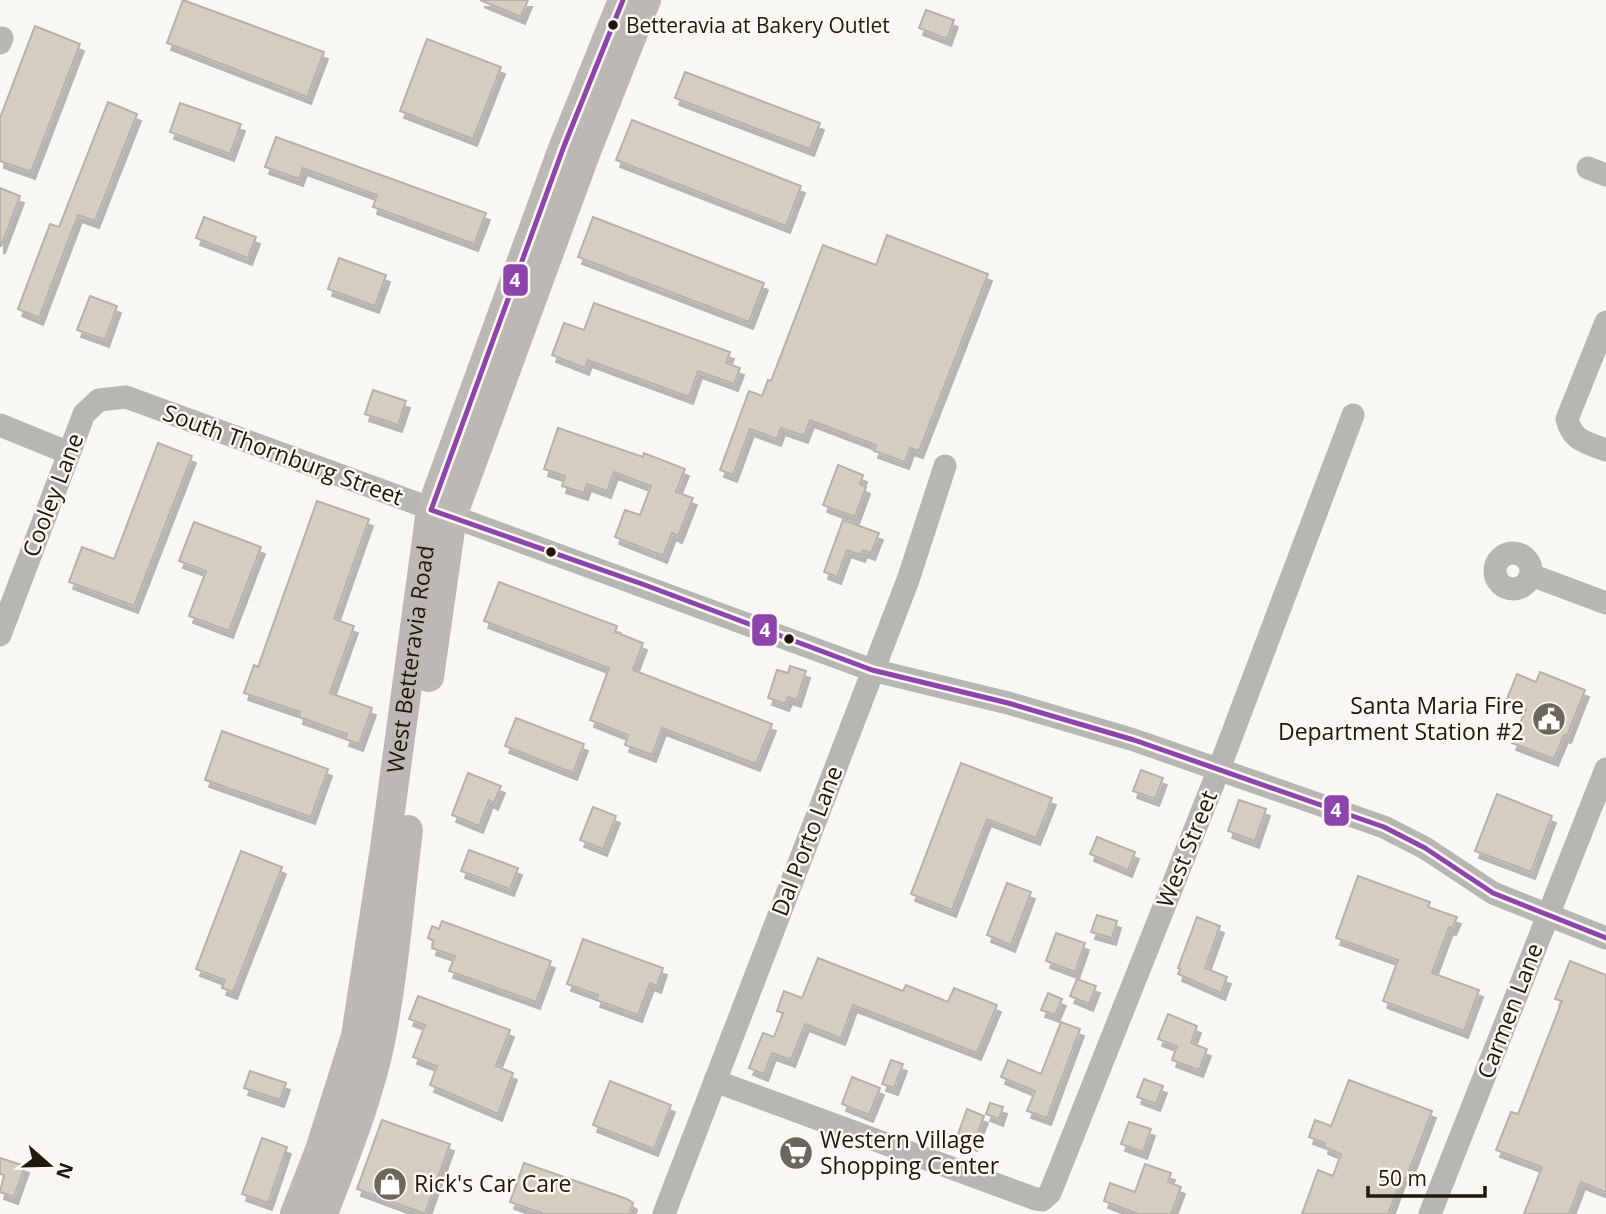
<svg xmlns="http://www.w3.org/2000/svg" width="1606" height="1214" font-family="'Open Sans',sans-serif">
	<defs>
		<filter id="shadow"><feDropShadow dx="4" dy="7" stdDeviation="0" flood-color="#0004"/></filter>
	</defs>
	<rect width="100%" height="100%" fill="#f9f7f4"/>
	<!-- building -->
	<g fill="#d6cdc1" stroke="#b6b2ab" stroke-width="2" filter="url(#shadow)">
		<path d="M183,0L324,52L307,97L167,43Z"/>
		<path d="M480,0H528L521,17Z"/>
		<path d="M926,10L954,20L947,39L919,28Z"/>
		<path d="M35,26L80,44L31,172L0,161V118Z"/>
		<path d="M427,39L501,67L473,139L400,111Z"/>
		<path d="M685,72L820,123L810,149L675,98Z"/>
		<path d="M108,102L137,114L95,221L78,215L39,318L18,309L50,224L59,227Z"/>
		<path d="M180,103L241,124L230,154L170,132Z"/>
		<path d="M632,120L801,186L786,226L616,160Z"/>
		<path d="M276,137L486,213L474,244L373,207L377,195L303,168L299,179L265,167Z"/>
		<path d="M0,188L20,196L1,246H0Z"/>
		<path d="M204,217L256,237L248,258L196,238Z"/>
		<path d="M593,217L764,283L749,322L578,257Z"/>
		<path d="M887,235L988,274L919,451L910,448L905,462L874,451L876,445L810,420L804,436L781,428L777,439L750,429L733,475L720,470L749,391L762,396L768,380L771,381L823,245L876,265Z"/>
		<path d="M339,258L386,275L375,306L328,289Z"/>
		<path d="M90,296L117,306L105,340L77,330Z"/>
		<path d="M594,303L730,352L726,363L740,368L734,384L698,371L689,397L588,360L585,368L552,355L564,323L584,330Z"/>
		<path d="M373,390L406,401L398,425L365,414Z"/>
		<path d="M558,428L643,457L644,453L685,469L676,492L693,498L678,536L672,533L663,556L615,537L625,510L640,515L651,486L614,472L607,491L587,484L584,493L562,486L565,476L544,469Z"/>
		<path d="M158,443L192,456L134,606L69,582L82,547L114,559Z"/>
		<path d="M838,465L863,475L860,484L866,487L855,517L823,505Z"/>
		<path d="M317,501L369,519L334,619L354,626L330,693L372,708L359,744L345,739L347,734L299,717L300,712L244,693L254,665L258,667Z"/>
		<path d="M843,520L879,533L871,553L863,550L861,555L847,550L837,577L824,572Z"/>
		<path d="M194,522L261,547L229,631L189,616L206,571L179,561Z"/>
		<path d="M499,582L617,626L615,632L643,643L633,670L772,724L756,764L662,728L652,755L625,745L628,735L590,720L609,668L484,621Z"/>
		<path d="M790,666L806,671L797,700L788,697L785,704L768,698L777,670L788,673Z"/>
		<path d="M1540,672L1585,690L1567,736L1564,735L1554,759L1512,743L1526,709L1506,701L1517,674L1536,682Z"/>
		<path d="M516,718L584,744L573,773L505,746Z"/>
		<path d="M222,731L328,769L311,817L205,780Z"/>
		<path d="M961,763L1052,798L1036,838L987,819L952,910L911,894Z"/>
		<path d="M1141,770L1163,778L1155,799L1133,791Z"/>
		<path d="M468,773L501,786L494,803L489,800L479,826L452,815Z"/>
		<path d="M1497,794L1552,816L1531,872L1475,851Z"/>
		<path d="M1239,800L1266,809L1255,841L1228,831Z"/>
		<path d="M593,807L616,816L603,849L580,840Z"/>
		<path d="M1097,837L1135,852L1128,870L1090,854Z"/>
		<path d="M469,850L518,868L510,889L461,871Z"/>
		<path d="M241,851L282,867L233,992L222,988L225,980L196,969Z"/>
		<path d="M1358,876L1430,902L1428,907L1457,917L1452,928L1449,927L1432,973L1479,990L1464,1031L1383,1001L1398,960L1336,938Z"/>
		<path d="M1007,883L1031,892L1011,945L987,935Z"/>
		<path d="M1097,915L1117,921L1112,938L1091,932Z"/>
		<path d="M1197,917L1220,926L1205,968L1227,977L1221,993L1178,974L1180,969L1178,968Z"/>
		<path d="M442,921L551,961L536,1002L449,971L455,956L432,948L434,941L428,938L432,926L439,929Z"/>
		<path d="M1056,933L1085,943L1075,972L1046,961Z"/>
		<path d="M583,939L663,968L657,986L650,983L638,1015L596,1000L598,995L567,984Z"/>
		<path d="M818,958L903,991L906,985L948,1002L954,988L997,1005L977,1053L853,1005L841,1038L805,1024L791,1060L772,1053L764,1074L749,1068L763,1033L774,1037L783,1013L777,1011L784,991L802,998Z"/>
		<path d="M1570,961L1606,975V1192L1581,1182L1569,1214H1524L1542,1167L1496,1150L1511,1112L1518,1114L1562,1001L1555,999Z"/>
		<path d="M1077,979L1096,986L1089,1004L1070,996Z"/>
		<path d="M1048,993L1062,999L1055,1015L1041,1010Z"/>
		<path d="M418,996L510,1030L496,1066L513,1073L498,1114L430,1085L437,1066L413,1057L425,1025L409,1019Z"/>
		<path d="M1168,1014L1197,1026L1191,1043L1207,1049L1199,1070L1172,1060L1177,1046L1158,1039Z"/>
		<path d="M1061,1022L1080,1029L1047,1118L1027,1111L1035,1091L1001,1077L1008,1060L1041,1074Z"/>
		<path d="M891,1060L903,1064L894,1088L882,1084Z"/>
		<path d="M250,1071L286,1083L280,1100L244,1088Z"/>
		<path d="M852,1077L880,1088L869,1115L842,1104Z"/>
		<path d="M1144,1079L1163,1086L1156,1104L1137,1097Z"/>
		<path d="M1349,1080L1432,1111L1406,1179L1402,1177L1388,1214H1302L1318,1170L1333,1176L1341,1154L1324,1147L1325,1143L1309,1137L1315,1120L1331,1126Z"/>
		<path d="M610,1081L671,1105L654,1149L593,1125Z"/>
		<path d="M990,1103L1003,1107L999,1119L986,1114Z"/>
		<path d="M967,1109L984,1116L973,1144L957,1137Z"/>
		<path d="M382,1120L450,1144L425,1214L357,1189Z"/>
		<path d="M1129,1122L1151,1129L1143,1152L1121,1144Z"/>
		<path d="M262,1138L287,1147L268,1203L242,1194Z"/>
		<path d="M0,1158L25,1166L14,1197L0,1192L4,1175L0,1174Z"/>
		<path d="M524,1163L627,1199L633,1203L629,1214H544L510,1202Z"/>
		<path d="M1145,1164L1171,1173L1168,1182L1181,1187L1171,1214H1138L1104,1201L1110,1183L1135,1192Z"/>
	</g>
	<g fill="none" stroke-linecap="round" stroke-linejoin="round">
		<!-- minor -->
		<g stroke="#b8b6b2" stroke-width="23">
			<path d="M0,43L2,38"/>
			<path d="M1588,168L1606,175"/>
			<path d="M1606,322L1567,419C1573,442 1586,442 1606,450"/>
			<path d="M0,425L69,453"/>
			<circle cx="1513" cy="571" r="18"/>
			<path d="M1531,575L1606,603"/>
			<path d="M0,635L84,414L99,400L126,397L872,670L1008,703L1134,740L1384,827L1425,848L1493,893L1606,938"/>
			<path d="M715,1081L1036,1199L1042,1200L1050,1193L1219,769L1353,415"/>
			<path d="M664,1214L908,580L945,466"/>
			<path d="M1430,1214L1606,769"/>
		</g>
		<!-- major -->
		<g stroke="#bdb8b3" stroke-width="30">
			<path d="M429,677L452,516L585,154L646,0"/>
			<path id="s1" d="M295,1214L320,1150L356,1036L385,848L431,510L564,146L623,0"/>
			<path d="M323,1214C344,1158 368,1100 380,1042C394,972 399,901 408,830"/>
		</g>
		<!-- bus-1 casing -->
		<g stroke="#fcf7f1" stroke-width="10">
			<path id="bus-1" d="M623,0L564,146L431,510L645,585L872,670L1008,703L1134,740L1384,827L1425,848L1493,893L1606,938"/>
		</g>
		<!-- bus-1 -->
		<use href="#bus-1" stroke="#8e44ad" stroke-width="5"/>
	</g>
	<!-- icons -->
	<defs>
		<g id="civic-disc" transform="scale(1.75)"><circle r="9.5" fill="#6c665e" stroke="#fcf7f1"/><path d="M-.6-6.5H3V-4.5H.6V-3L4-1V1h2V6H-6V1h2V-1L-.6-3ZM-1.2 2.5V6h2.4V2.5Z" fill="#fff"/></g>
		<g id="supermarket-disc" transform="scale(1.75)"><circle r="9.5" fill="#6c665e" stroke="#fcf7f1"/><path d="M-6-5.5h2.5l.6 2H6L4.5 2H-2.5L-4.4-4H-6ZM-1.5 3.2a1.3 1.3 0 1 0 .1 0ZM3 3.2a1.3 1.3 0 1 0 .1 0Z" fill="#fff"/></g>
		<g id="shop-disc" transform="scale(1.75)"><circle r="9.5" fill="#6c665e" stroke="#fcf7f1"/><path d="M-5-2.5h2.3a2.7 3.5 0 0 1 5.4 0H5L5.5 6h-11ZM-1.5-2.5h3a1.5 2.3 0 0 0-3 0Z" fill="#fff"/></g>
	</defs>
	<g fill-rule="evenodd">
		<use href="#civic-disc" x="1549" y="719"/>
		<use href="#supermarket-disc" x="796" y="1153"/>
		<use href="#shop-disc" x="390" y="1184"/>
	</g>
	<!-- markers -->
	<g fill="#20180d" stroke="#fcf7f1" stroke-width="2.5">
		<circle cx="613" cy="25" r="6"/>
		<circle cx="551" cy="552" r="6"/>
		<circle cx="789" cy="639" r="6"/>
	</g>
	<g text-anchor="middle" stroke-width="5" stroke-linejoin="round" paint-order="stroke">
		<!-- bus labels -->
		<g font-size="21" fill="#20180d" stroke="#fcf7f1" text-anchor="start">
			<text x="626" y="33">Betteravia at Bakery Outlet</text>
		</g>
		<!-- street labels -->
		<g font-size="23" fill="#20180d" stroke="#fcf7f1">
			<text transform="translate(283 455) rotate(20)" y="8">South Thornburg Street</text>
			<text transform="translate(53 495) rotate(-69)" y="8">Cooley Lane</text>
			<text dy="8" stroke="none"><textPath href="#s1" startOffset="569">West Betteravia Road</textPath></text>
			<text transform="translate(807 841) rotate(-69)" y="8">Dal Porto Lane</text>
			<text transform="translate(1187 849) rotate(-68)" y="8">West Street</text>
			<text transform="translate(1510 1011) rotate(-69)" y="8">Carmen Lane</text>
		</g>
		<!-- poi labels -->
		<g font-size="23" fill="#20180d" stroke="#fcf7f1" text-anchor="start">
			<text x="1524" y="714" text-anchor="end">Santa Maria Fire<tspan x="1524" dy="26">Department Station #2</tspan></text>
			<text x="820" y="1148">Western Village<tspan x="820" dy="26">Shopping Center</tspan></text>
			<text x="414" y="1192">Rick's Car Care</text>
		</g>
	</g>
	<g stroke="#fcf7f1" stroke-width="2.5">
		<rect x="502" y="263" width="27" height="34" rx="7" fill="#8e44ad"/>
		<rect x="751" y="613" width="27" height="34" rx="7" fill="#8e44ad"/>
		<rect x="1323" y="794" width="27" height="33" rx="7" fill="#8e44ad"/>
	</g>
	<g font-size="19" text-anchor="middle" font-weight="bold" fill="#fff">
		<text x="515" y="287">4</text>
		<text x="765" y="637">4</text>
		<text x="1336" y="817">4</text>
	</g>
	<!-- north arrow -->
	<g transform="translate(49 1165) rotate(110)" stroke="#fcf7f1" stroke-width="5" paint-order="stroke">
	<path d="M0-5L12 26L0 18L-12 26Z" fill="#20180d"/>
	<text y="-10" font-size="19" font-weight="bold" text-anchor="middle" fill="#20180d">N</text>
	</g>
	<!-- scale -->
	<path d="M1368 1186v10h117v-10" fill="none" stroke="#20180d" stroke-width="3.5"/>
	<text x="1378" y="1186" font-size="21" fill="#20180d" stroke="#fcf7f1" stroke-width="5" paint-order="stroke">50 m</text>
</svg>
